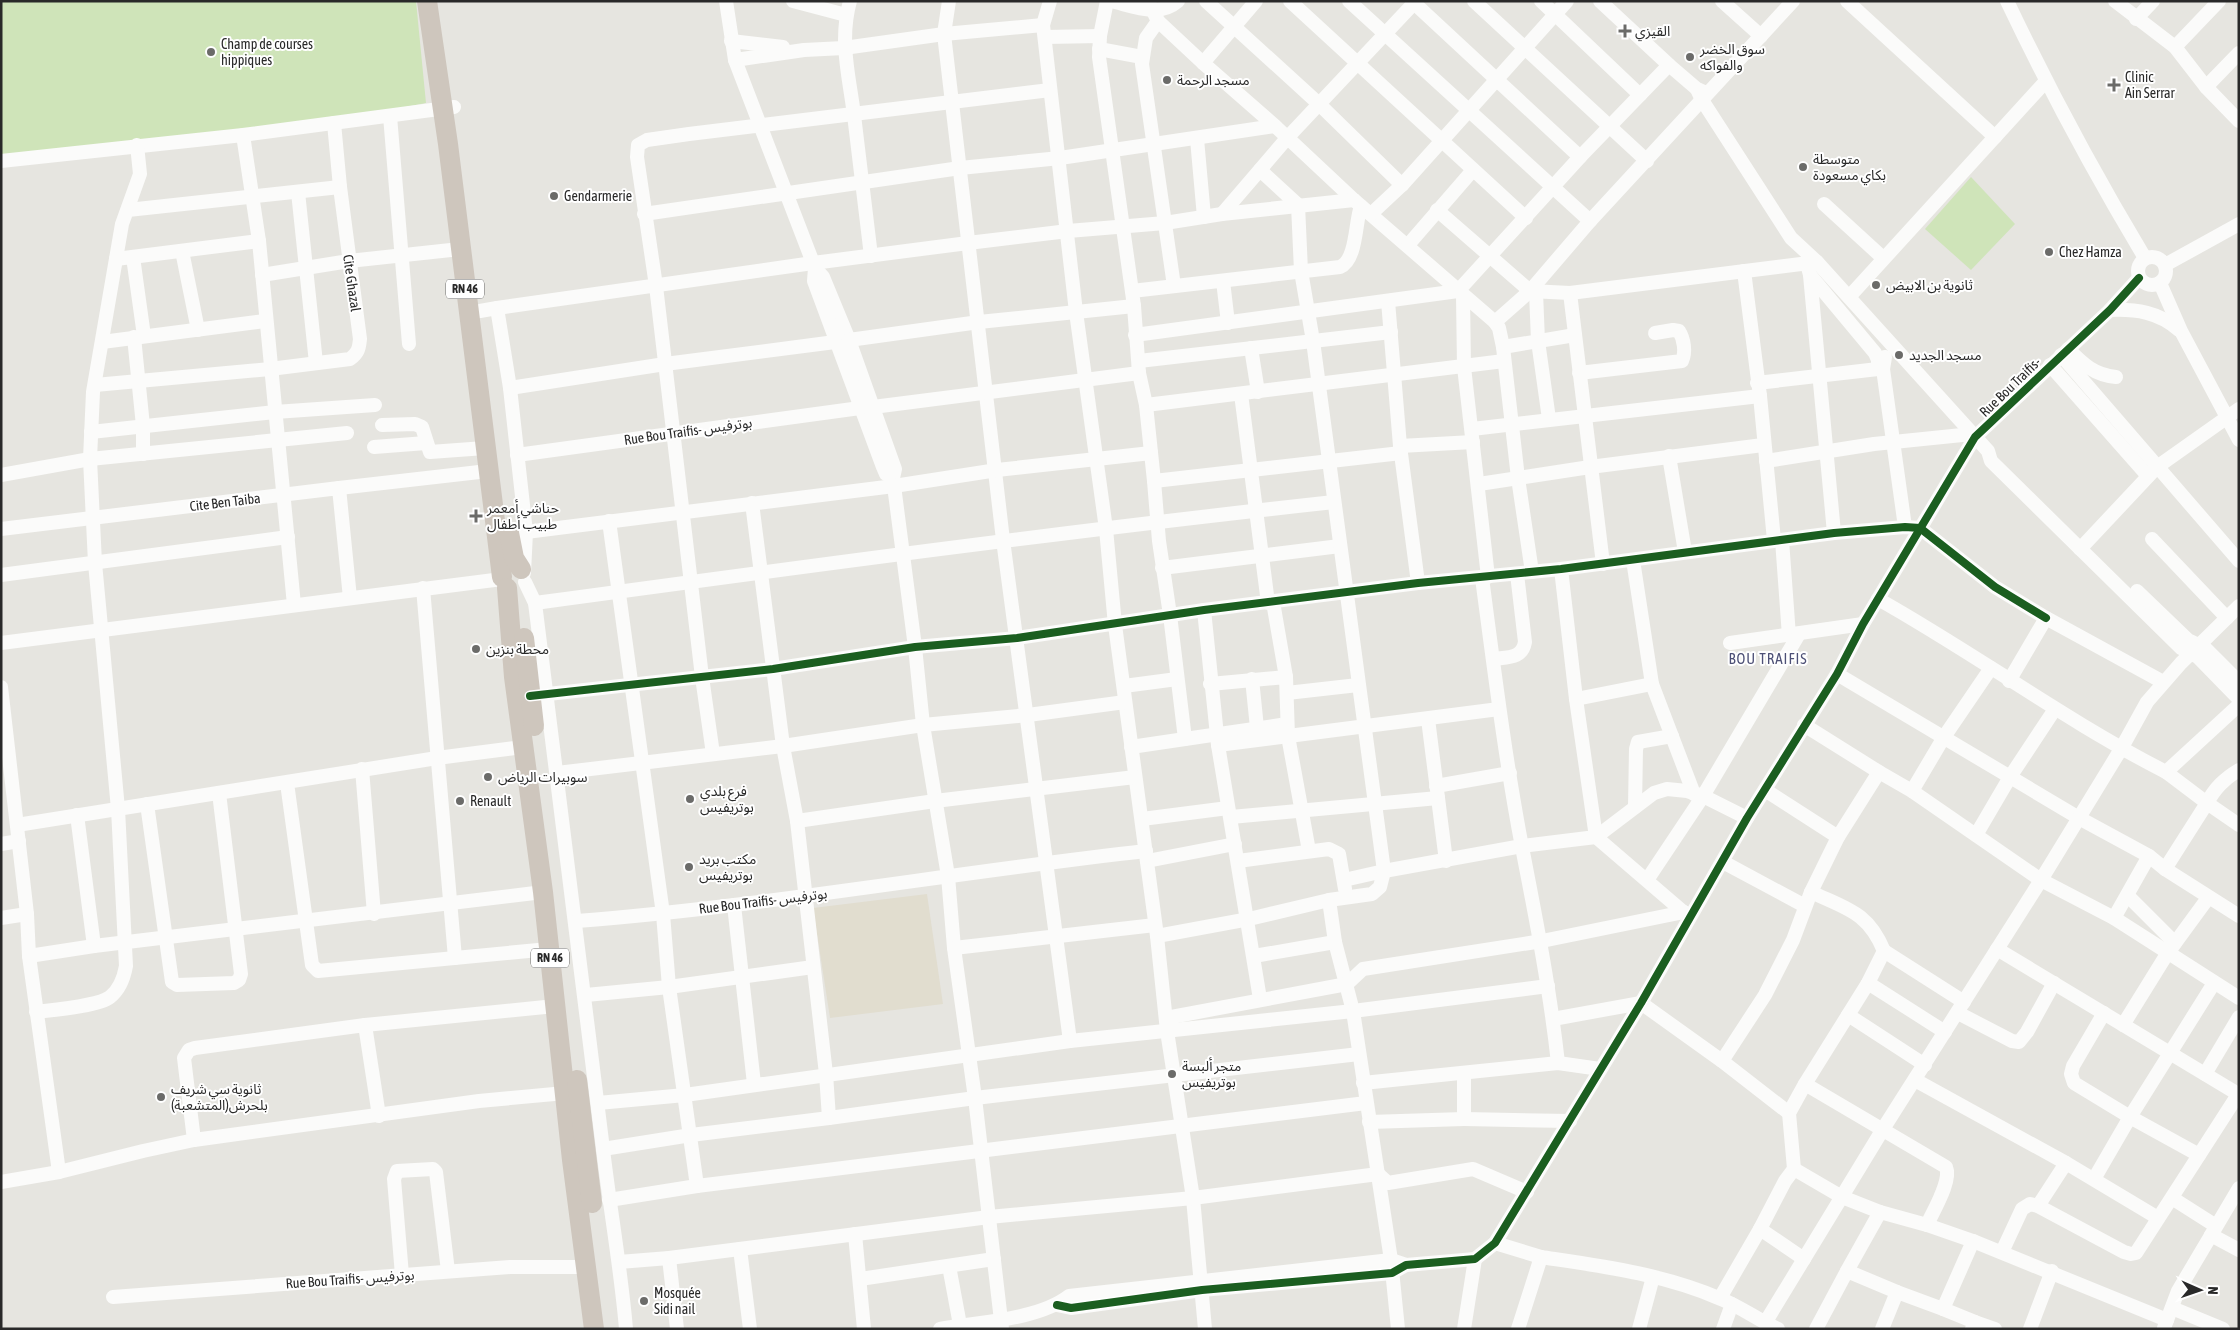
<svg xmlns="http://www.w3.org/2000/svg" width="2240" height="1330" font-family="'Asap Condensed','Noto Sans Arabic',sans-serif">
	<rect width="100%" height="100%" fill="#e6e5e0"/>
	<!-- education -->
	<path fill="#e1ddcf" d="M927,894L943,1004L830,1018L813,908Z"/>
	<!-- pitch -->
	<g fill="#cfe4b9">
		<path d="M1,1H416L426,103L339,120L1,159Z"/>
		<path d="M1971,177L2015,224L1971,270L1925,229Z"/>
	</g>
	<g fill="none" stroke-linecap="round" stroke-linejoin="round">
		<!-- minor -->
		<g stroke="#fbfbfa" stroke-width="14">
			<path d="M726,1L735,60L815,268L823,277L849,340L895,469L893,478L915,647L923,725L948,876L954,948L975,1098L1002,1329"/>
			<path d="M793,1L846,15"/>
			<path d="M850,1C839,41 849,75 854,115C860,162 865,209 871,256"/>
			<path d="M949,1L944,34L1003,540L1070,1041"/>
			<path d="M1050,1L1043,25L1076,312L1106,529L1115,625L1157,936L1167,1031L1193,1198L1205,1329"/>
			<path d="M1107,1L1100,36L1099,57L1134,306L1139,373L1146,405L1154,481L1159,541L1170,615L1185,739L1287,724"/>
			<path d="M1111,1C1133,6 1159,18 1178,1"/>
			<path d="M1148,1L1158,21L1203,63L1275,126L1354,200L1495,322L1499,328L1503,347L1518,478L1532,572"/>
			<path d="M1206,1L1319,104L1402,185"/>
			<path d="M1290,1L1526,218"/>
			<path d="M1349,1L1590,221"/>
			<path d="M1412,1L1580,157"/>
			<path d="M1474,1L1647,161"/>
			<path d="M1541,1L1640,95"/>
			<path d="M1600,1L1669,65L1697,89L1706,93"/>
			<path d="M1722,1L1761,36"/>
			<path d="M1847,1L1995,137"/>
			<path d="M2007,1C2049,89 2095,175 2145,258"/>
			<path d="M2115,1L2175,47L2206,87L2239,121"/>
			<path d="M2136,19L2153,1"/>
			<path d="M1158,21L1146,38L1142,64L1174,286"/>
			<path d="M1045,37L1100,36"/>
			<path d="M731,41L783,47"/>
			<path d="M2175,47L2219,1"/>
			<path d="M1099,49L1142,57"/>
			<path d="M735,60L804,50L844,48L944,34L1043,25"/>
			<path d="M1203,63L1256,1"/>
			<path d="M2206,87L2239,53"/>
			<path d="M1697,89L1702,100L1791,238L1817,262L1988,451L1991,461L2181,648L2198,657L2239,699"/>
			<path d="M390,116L409,344"/>
			<path d="M243,135L259,241L294,605"/>
			<path d="M1197,139L1204,217"/>
			<path d="M1,161L243,135L454,107"/>
			<path d="M298,192L316,363"/>
			<path d="M1824,204L1883,258"/>
			<path d="M128,210L340,187"/>
			<path d="M1437,210L1530,291L1570,293L1817,262"/>
			<path d="M644,214L960,168L1060,158L1275,126"/>
			<path d="M1222,214L1288,137L1416,1"/>
			<path d="M1371,214L1402,185L1567,1"/>
			<path d="M1408,245L1473,170"/>
			<path d="M182,251L198,330"/>
			<circle cx="2152" cy="271" r="14"/>
			<path d="M133,257L144,336"/>
			<path d="M116,259L259,241"/>
			<path d="M1807,264L1810,275L1834,533"/>
			<path d="M2165,265L2239,224"/>
			<path d="M815,268L814,281L883,467L886,474L893,478"/>
			<path d="M1744,271L1760,396L1774,540"/>
			<path d="M262,275L349,261L460,249"/>
			<path d="M1223,281L1228,323"/>
			<path d="M2160,283L2181,331L2239,440"/>
			<path d="M1132,291L1340,267C1357,260 1355,222 1361,206"/>
			<path d="M1536,292L1538,341L1549,419"/>
			<path d="M1570,293L1603,564"/>
			<path d="M1463,296L1464,367L1488,577"/>
			<path d="M1849,297L2046,81"/>
			<path d="M1388,301L1400,446L1418,583"/>
			<path d="M497,308L813,263L968,243L1068,231L1165,223L1222,214L1354,200"/>
			<path d="M2110,310C2136,309 2159,312 2179,330"/>
			<path d="M480,311L497,308L510,388L526,532L524,573"/>
			<path d="M1495,322L1530,291L1590,221L1793,1"/>
			<path d="M1135,335L1458,291L1580,157L1669,65"/>
			<path d="M134,337L143,426V454"/>
			<path d="M849,340L979,322L1134,306"/>
			<path d="M102,342L265,321"/>
			<path d="M1503,347L1575,335"/>
			<path d="M1251,348L1258,392"/>
			<path d="M2068,349C2083,364 2094,375 2116,377"/>
			<path d="M2061,355L2239,561"/>
			<path d="M1885,357L1883,369L1905,527"/>
			<path d="M1139,361L1391,332"/>
			<path d="M2050,365L2148,476"/>
			<path d="M1579,373L1682,361C1686,352 1684,339 1679,331L1673,330L1655,333"/>
			<path d="M1757,383L1878,369V360L1875,353L1810,275"/>
			<path d="M95,385L270,369L350,359C358,353 359,349 360,339L340,187L334,123"/>
			<path d="M510,388L665,364L835,342"/>
			<path d="M1241,394L1268,603"/>
			<path d="M1146,405L1504,361"/>
			<path d="M873,407L1139,373"/>
			<path d="M382,425L415,424L422,427L430,452L485,448"/>
			<path d="M1472,429L1760,396"/>
			<path d="M91,432L275,412L375,405"/>
			<path d="M1400,446L1473,442"/>
			<path d="M374,447L426,443"/>
			<path d="M517,455L860,408"/>
			<path d="M1669,456L1685,552"/>
			<path d="M1766,461L1874,444L1972,434"/>
			<path d="M1,475L90,459L347,433"/>
			<path d="M1154,481L1401,453"/>
			<path d="M1479,484L1590,467L1763,445"/>
			<path d="M339,488L488,471"/>
			<path d="M752,503L783,746L797,821L826,1074L829,1118"/>
			<path d="M609,521L663,914L669,987L697,1186"/>
			<path d="M1,529L339,488L350,598"/>
			<path d="M526,532L894,486L997,470L1151,453"/>
			<path d="M2152,539L2227,618"/>
			<path d="M1782,540L1789,636"/>
			<path d="M2080,549L2157,467L2239,409"/>
			<path d="M1633,560L1652,684L1694,794"/>
			<path d="M1162,568L1340,546"/>
			<path d="M1561,569L1576,699L1596,837"/>
			<path d="M1,575L288,537"/>
			<path d="M1482,578C1494,668 1505,758 1522,847C1536,919 1550,990 1558,1063"/>
			<path d="M525,582L535,603C559,785 582,967 603,1149C610,1209 621,1269 626,1329"/>
			<path d="M423,588L455,958"/>
			<path d="M2137,591L2188,640L2205,648L2239,682"/>
			<path d="M1878,599C1976,654 2066,721 2166,772L2239,705"/>
			<path d="M1273,602L1286,677"/>
			<path d="M535,603C801,567 1067,531 1334,502"/>
			<path d="M1204,610L1218,745L1260,999"/>
			<path d="M1,643L502,579"/>
			<path d="M1730,643L1863,624"/>
			<path d="M1493,659C1508,657 1522,659 1525,642L1517,574"/>
			<path d="M1837,674L2079,818L2149,856L2165,869L2207,803L2166,772"/>
			<path d="M1252,679L1257,728"/>
			<path d="M2009,681L2046,618L2163,682"/>
			<path d="M1210,684L1286,677L1288,736L1309,851"/>
			<path d="M1124,686L1177,679"/>
			<path d="M1,687L27,914L29,956L59,1172"/>
			<path d="M1287,693L1358,685"/>
			<path d="M530,696L773,669L915,647L1017,638L1204,610L1418,583L1561,569L1834,533L1905,527L1920,528L1995,587L2046,618"/>
			<path d="M1576,699L1652,684"/>
			<path d="M1428,719L1446,861"/>
			<path d="M1804,725L1879,772L1838,837L1811,892"/>
			<path d="M1218,745L1499,709"/>
			<path d="M1131,747L1185,739"/>
			<path d="M713,754L702,677L656,286L637,157L638,145L647,140L689,134L1050,90"/>
			<path d="M362,769L374,914"/>
			<path d="M2239,770C2224,779 2215,788 2207,803L2239,825"/>
			<path d="M1879,772L1912,791L2041,880L2114,918L2149,856"/>
			<path d="M557,773L783,746L923,725L1028,715L1125,702"/>
			<path d="M287,783L312,965L318,971L549,949"/>
			<path d="M1436,786L1510,773"/>
			<path d="M1765,790L1838,837"/>
			<path d="M1912,791L1944,737L1991,668"/>
			<path d="M147,804L172,982L177,985L234,983L239,980L241,974L219,793"/>
			<path d="M1635,807L1636,749L1638,742L1672,736"/>
			<path d="M77,815L94,946"/>
			<path d="M1231,817L1438,798"/>
			<path d="M1142,819L1228,808"/>
			<path d="M797,821L935,801L1135,777"/>
			<path d="M17,825L437,758L523,747"/>
			<path d="M1976,835L2010,777L2055,709"/>
			<path d="M1596,837L1688,916"/>
			<path d="M1,844L19,841"/>
			<path d="M1147,861L1235,844"/>
			<path d="M1238,861L1329,849L1339,854L1345,889"/>
			<path d="M1723,862L1805,906"/>
			<path d="M2165,869L2239,916"/>
			<path d="M1344,880L1384,871L1522,846L1596,837L1654,793L1667,789L1687,791L1703,796L1747,818"/>
			<path d="M1647,880L1703,796L1799,634"/>
			<path d="M2128,896L2175,943"/>
			<path d="M1329,900L1335,942L1353,1011L1391,1260L1398,1329"/>
			<path d="M734,905L754,1084"/>
			<path d="M1,918L27,914"/>
			<path d="M2114,918L2239,998"/>
			<path d="M577,921C768,906 956,872 1146,851"/>
			<path d="M1157,936L1249,919L1329,900L1372,894L1380,887L1384,871L1313,341L1301,271L1298,205L1260,170"/>
			<path d="M954,948L1155,925"/>
			<path d="M1997,949L2238,1094"/>
			<path d="M1884,951L1964,1002"/>
			<path d="M29,956L94,946L543,892"/>
			<path d="M1254,956L1335,942"/>
			<path d="M1868,983L1945,1032"/>
			<path d="M586,995L669,987L813,967"/>
			<path d="M36,1012C52,1010 99,1006 110,997C119,990 124,977 126,966L118,809L95,563L90,459L93,392L122,224L140,174L137,145"/>
			<path d="M1958,1013L2012,1041L2019,1042L2027,1032L2054,983"/>
			<path d="M2104,1013L2073,1066L2071,1074L2074,1083L2130,1117L2199,1155"/>
			<path d="M1848,1015L1925,1065"/>
			<path d="M1166,1018L1347,984L1363,969L1542,941L1684,912"/>
			<path d="M1553,1019L1641,1003L1722,1061L1789,1113"/>
			<path d="M365,1025L379,1116"/>
			<path d="M2123,1025L2167,954L2208,898"/>
			<path d="M2205,1074L2239,1017"/>
			<path d="M1915,1080L2066,1163L2158,1218"/>
			<path d="M1363,1083L1558,1063L1600,1069"/>
			<path d="M1805,1084L1946,1167C1952,1181 1933,1211 1927,1225L1880,1212"/>
			<path d="M598,1103L685,1095L1070,1041L1353,1011L1548,986"/>
			<path d="M1464,1119L1570,1121"/>
			<path d="M1369,1122L1464,1119V1073"/>
			<path d="M194,1140L184,1058L189,1050L195,1048L365,1025L555,1006"/>
			<path d="M603,1149L691,1135L829,1118L975,1098L1359,1054"/>
			<path d="M1794,1169L1842,1197L1880,1212L1847,1271"/>
			<path d="M1378,1174L1388,1183L1473,1169L1527,1192"/>
			<path d="M2094,1179L2130,1117L2214,983"/>
			<path d="M1,1182L59,1172L143,1151L194,1140L479,1101L565,1093"/>
			<path d="M2172,1198L2216,1226"/>
			<path d="M609,1200L697,1186L1366,1103"/>
			<path d="M2038,1206L2066,1163"/>
			<path d="M1760,1229L1804,1259"/>
			<path d="M855,1234L864,1329"/>
			<path d="M2211,1235L2239,1250"/>
			<path d="M1973,1241L2167,1320"/>
			<path d="M1495,1243L1541,1257L1518,1329"/>
			<path d="M740,1249L750,1329"/>
			<path d="M2002,1252L2022,1209L2030,1204L2038,1206L2124,1252L2131,1254L2136,1253L2239,1093"/>
			<path d="M1541,1257C1601,1266 1664,1274 1721,1299C1741,1307 1758,1320 1778,1329"/>
			<path d="M669,1258L677,1329"/>
			<path d="M619,1262L669,1258L989,1217L1193,1198L1378,1174"/>
			<path d="M949,1266L960,1325"/>
			<path d="M402,1275L394,1179L397,1171L433,1169L436,1172L448,1271"/>
			<path d="M860,1279L994,1259"/>
			<path d="M1897,1292L1943,1309L1973,1241L1927,1225"/>
			<path d="M113,1297L510,1267H588"/>
			<path d="M1720,1298L1760,1229L1785,1181L1794,1169L1789,1113L1805,1084L1868,983L1884,951C1868,912 1847,909 1811,892L1793,940L1765,995L1722,1061"/>
			<path d="M1057,1305L1071,1308L1202,1290L1392,1273L1406,1265L1475,1259L1495,1243L1641,1003L1747,818L1837,674L1863,624L1975,437L2110,310L2139,278"/>
			<path d="M2172,1308L2223,1329"/>
			<path d="M1943,1309L1975,1322L1972,1329"/>
			<path d="M1975,1322L1995,1329"/>
			<path d="M1765,1323L1883,1129L2041,880L2121,749L2147,702L2181,663L2239,606"/>
			<path d="M2164,1328L2178,1291L2239,1188"/>
			<path d="M940,1329C978,1322 1038,1320 1069,1296L1391,1260L1406,1265"/>
			<path d="M1464,1329L1475,1259"/>
			<path d="M1639,1329L1653,1277"/>
			<path d="M1723,1329L1732,1304"/>
			<path d="M1816,1329L1847,1271L1897,1292L1882,1329"/>
			<path d="M2030,1329L2052,1271"/>
		</g>
		<!-- highway -->
		<g stroke="#cec6bd" stroke-width="20">
			<path d="M427,1L448,144L502,577"/>
			<path d="M509,533L514,558L521,569"/>
			<path d="M507,588L514,677L543,892L572,1160L594,1329"/>
			<path d="M524,638L534,726"/>
			<path d="M577,1080L592,1203"/>
		</g>
		<!-- cycleway casing -->
		<g stroke="#fff" stroke-width="11">
			<g id="cycleway">
				<path d="M530,696L773,669L915,647L1017,638L1204,610L1418,583L1561,569L1834,533L1905,527L1920,528L1995,587L2046,618"/>
				<path d="M1057,1305L1071,1308L1202,1290L1392,1273L1406,1265L1475,1259L1495,1243L1641,1003L1747,818L1837,674L1863,624L1975,437L2110,310L2139,278"/>
			</g>
		</g>
		<!-- cycleway -->
		<use href="#cycleway" stroke="#1b5e20" stroke-width="8"/>
	</g>
	<!-- markers -->
	<g fill="#6b6b69" stroke="#fff" stroke-width="2">
		<path d="M1622.5 23.5h5v5h5v5h-5v5h-5v-5h-5v-5h5z"/>
		<circle cx="211" cy="52" r="5"/>
		<circle cx="1690" cy="57" r="5"/>
		<circle cx="1167" cy="80" r="5"/>
		<path d="M2111.5 77.5h5v5h5v5h-5v5h-5v-5h-5v-5h5z"/>
		<circle cx="1803" cy="167" r="5"/>
		<circle cx="554" cy="196" r="5"/>
		<circle cx="2049" cy="252" r="5"/>
		<circle cx="1876" cy="285" r="5"/>
		<circle cx="1899" cy="355" r="5"/>
		<path d="M473.5 508.5h5v5h5v5h-5v5h-5v-5h-5v-5h5z"/>
		<circle cx="476" cy="649" r="5"/>
		<circle cx="488" cy="777" r="5"/>
		<circle cx="690" cy="799" r="5"/>
		<circle cx="460" cy="801" r="5"/>
		<circle cx="689" cy="867" r="5"/>
		<circle cx="1172" cy="1074" r="5"/>
		<circle cx="161" cy="1097" r="5"/>
		<circle cx="644" cy="1301" r="5"/>
	</g>
	<g text-anchor="middle" stroke-width="4" stroke-linejoin="round" paint-order="stroke">
		<!-- shield labels -->
		<g fill="#fff" stroke="#696969" stroke-width="1">
			<rect x="446" y="279.5" width="38" height="19" rx="4"/>
			<rect x="531" y="948.5" width="38" height="19" rx="4"/>
		</g>
		<g font-size="12" font-weight="bold" fill="#292929">
			<text x="465" y="293">RN 46</text>
			<text x="550" y="962">RN 46</text>
		</g>
		<!-- poi labels -->
		<g font-size="14" fill="#292929" stroke="#fff" text-anchor="start">
			<text x="1635" y="36">القيزي</text>
			<text x="221" y="49">Champ de courses<tspan x="221" dy="16">hippiques</tspan></text>
			<text x="1700" y="54">سوق الخضر<tspan x="1700" dy="16">والفواكه</tspan></text>
			<text x="2125" y="82">Clinic<tspan x="2125" dy="16">Ain Serrar</tspan></text>
			<text x="1177" y="85">مسجد الرحمة</text>
			<text x="1813" y="164">متوسطة<tspan x="1813" dy="16">بكاي مسعودة</tspan></text>
			<text x="564" y="201">Gendarmerie</text>
			<text x="2059" y="257">Chez Hamza</text>
			<text x="1886" y="290">ثانوية بن الابيض</text>
			<text x="1909" y="360">مسجد الجديد</text>
			<text x="487" y="513">حناشي أمعمر<tspan x="487" dy="16">طبيب أطفال</tspan></text>
			<text x="486" y="654">محطة بنزين</text>
			<text x="498" y="782">سوبيرات الرياض</text>
			<text x="700" y="796">فرع بلدي<tspan x="700" dy="16">بوتريفيس</tspan></text>
			<text x="470" y="806">Renault</text>
			<text x="699" y="864">مكتب بريد<tspan x="699" dy="16">بوتريفيس</tspan></text>
			<text x="1182" y="1071">متجر ألبسة<tspan x="1182" dy="16">بوتريفيس</tspan></text>
			<text x="171" y="1094">ثانوية سي شريف<tspan x="171" dy="16">بلحرش(المتشعبة)</tspan></text>
			<text x="654" y="1298">Mosquée<tspan x="654" dy="16">Sidi nail</tspan></text>
		</g>
		<!-- street labels -->
		<g font-size="14" fill="#292929" stroke="#fff">
			<text transform="translate(352 283) rotate(82)" y="5">Cite Ghazal</text>
			<text transform="translate(2010 387) rotate(-44)" y="5">Rue Bou Traifis-</text>
			<text transform="translate(688 431) rotate(-8)" y="5">Rue Bou Traifis- بوترفيس</text>
			<text transform="translate(225 502) rotate(-7)" y="5">Cite Ben Taiba</text>
			<text transform="translate(763 901) rotate(-7)" y="5">Rue Bou Traifis- بوترفيس</text>
			<text transform="translate(350 1279) rotate(-4)" y="5">Rue Bou Traifis- بوترفيس</text>
		</g>
		<!-- neighbourhood labels -->
		<g font-size="15" letter-spacing="1" fill="#4d5076" stroke="#fff">
			<text x="1768" y="664">BOU TRAIFIS</text>
		</g>
	</g>
	<!-- border -->
	<rect width="2240" height="1330" fill="none" stroke="#292929" stroke-width="5"/>
	<!-- north arrow -->
	<g transform="translate(2200 1290) rotate(92)" stroke="#ffffff" stroke-width="4" paint-order="stroke">
	<path d="M0-4L9 19L0 12L-9 19Z" fill="#292929"/>
	<text y="-8" font-size="14" font-weight="bold" text-anchor="middle" fill="#292929">N</text>
	</g>
</svg>
